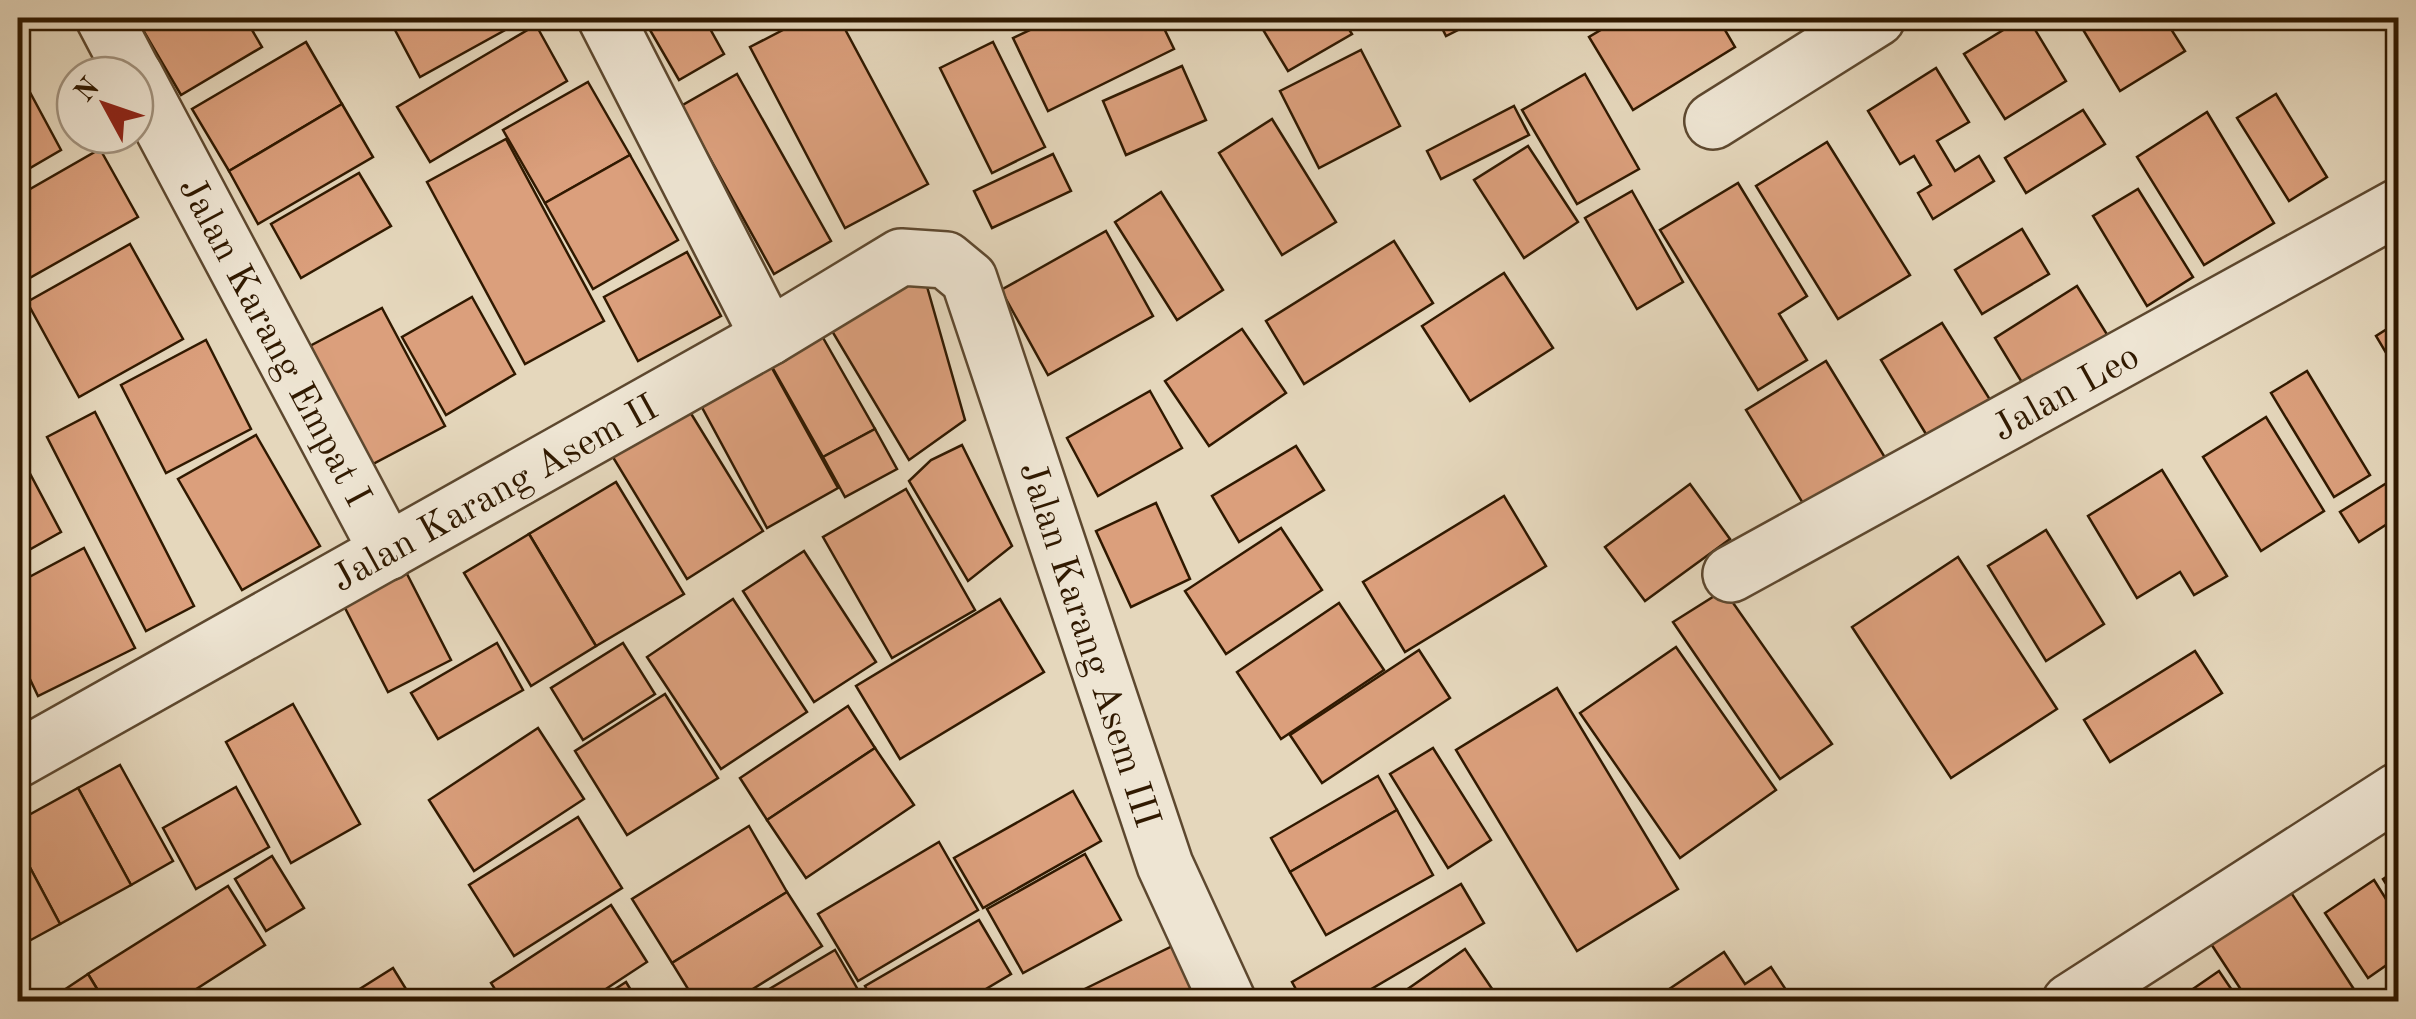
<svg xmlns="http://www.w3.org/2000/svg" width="2416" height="1019" font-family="'Old Standard TT',serif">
	<rect width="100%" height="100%" fill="#e5d7bc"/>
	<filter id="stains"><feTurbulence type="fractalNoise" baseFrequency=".002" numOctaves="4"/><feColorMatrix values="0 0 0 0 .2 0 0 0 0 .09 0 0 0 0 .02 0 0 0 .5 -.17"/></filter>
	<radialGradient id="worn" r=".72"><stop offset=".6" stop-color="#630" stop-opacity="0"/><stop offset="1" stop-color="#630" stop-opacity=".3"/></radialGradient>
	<!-- building -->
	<g fill="#db9f7c" stroke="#301900" stroke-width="2.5">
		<path d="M136,18H245L262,47L181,95Z"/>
		<path d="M417,18H527L420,77L395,30Z"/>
		<path d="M643,18H704L724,54L679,80Z"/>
		<path d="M806,18H839L928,184L845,228L750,47Z"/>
		<path d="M1055,18H1159L1174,49L1048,111L1013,38Z"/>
		<path d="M1256,18H1342L1352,34L1288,71Z"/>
		<path d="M1437,18H1482L1446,36Z"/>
		<path d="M1621,18H1718L1735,47L1633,110L1589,37Z"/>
		<path d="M2023,18H2028L2066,81L2005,119L1964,54Z"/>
		<path d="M2076,18H2164L2185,51L2120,91Z"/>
		<path d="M536,25L567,81L430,162L397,107Z"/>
		<path d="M306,42L342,104L229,171L192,109Z"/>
		<path d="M993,42L1045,147L992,173L940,68Z"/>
		<path d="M1361,50L1400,126L1319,168L1280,91Z"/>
		<path d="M1182,66L1206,120L1126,155L1103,101Z"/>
		<path d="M1936,68L1969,122L1937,141L1955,171L1979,156L1994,181L1933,219L1918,193L1931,185L1914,156L1900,164L1868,111Z"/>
		<path d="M18,70L61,150L18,175Z"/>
		<path d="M737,74L831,241L774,274L681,106Z"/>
		<path d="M1585,74L1639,169L1577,204L1522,110Z"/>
		<path d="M588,82L630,155L545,203L503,130Z"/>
		<path d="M2276,94L2327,177L2289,201L2237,118Z"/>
		<path d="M342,104L373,157L258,224L229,171Z"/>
		<path d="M1514,106L1529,135L1441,179L1427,151Z"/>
		<path d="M2083,110L2105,144L2026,193L2005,158Z"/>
		<path d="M2207,112L2274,223L2204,265L2137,157Z"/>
		<path d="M1272,119L1336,222L1282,255L1219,153Z"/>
		<path d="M506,139L604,321L525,364L427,182Z"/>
		<path d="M1827,142L1910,275L1838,319L1756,186Z"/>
		<path d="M1528,146L1578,222L1524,258L1474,180Z"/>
		<path d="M100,149L138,217L26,280L18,266V196Z"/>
		<path d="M1053,154L1071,191L992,228L974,191Z"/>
		<path d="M630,155L678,240L593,289L545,203Z"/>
		<path d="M359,173L391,226L301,278L271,224Z"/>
		<path d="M1738,183L1807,296L1779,314L1807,360L1758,390L1660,230Z"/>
		<path d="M2138,189L2193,277L2147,306L2093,216Z"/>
		<path d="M1632,191L1683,282L1637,309L1585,218Z"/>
		<path d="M1161,192L1223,290L1177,320L1115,222Z"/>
		<path d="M2022,229L2049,274L1982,314L1955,270Z"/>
		<path d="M1106,231L1153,316L1048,375L1001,290Z"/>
		<path d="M1394,241L1433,303L1304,384L1266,321Z"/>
		<path d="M130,244L183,339L79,397L27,302Z"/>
		<path d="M687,252L721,316L638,361L604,297Z"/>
		<path d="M1504,273L1553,348L1470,401L1422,326Z"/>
		<path d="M924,276L965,420L909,460L832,331Z"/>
		<path d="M2077,286L2113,344L2029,394L1995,338Z"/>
		<path d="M472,297L515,374L446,415L402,337Z"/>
		<path d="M382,308L445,426L371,465L308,347Z"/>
		<path d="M2398,322V373L2376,336Z"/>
		<path d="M1942,323L1994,406L1932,444L1881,360Z"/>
		<path d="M1242,329L1286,393L1209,446L1165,381Z"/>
		<path d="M822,336L875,429L823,457L771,365Z"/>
		<path d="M206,340L251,429L166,473L121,385Z"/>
		<path d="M768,361L838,488L767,528L698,400Z"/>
		<path d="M1826,361L1892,469L1812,518L1746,410Z"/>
		<path d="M2307,371L2370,475L2334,497L2271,393Z"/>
		<path d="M1150,391L1182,448L1098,496L1067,438Z"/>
		<path d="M687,407L763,531L687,579L611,454Z"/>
		<path d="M95,412L194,606L146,631L47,437Z"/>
		<path d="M2266,417L2324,511L2261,551L2203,457Z"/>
		<path d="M875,429L897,469L845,497L823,457Z"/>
		<path d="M256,435L320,546L242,590L178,479Z"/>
		<path d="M962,445L1012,546L968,581L909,481L931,460Z"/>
		<path d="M1296,446L1324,490L1239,542L1212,496Z"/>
		<path d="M18,451L61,532L18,556Z"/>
		<path d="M2162,470L2227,576L2194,595L2180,572L2137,598L2088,516Z"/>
		<path d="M2398,476V517L2359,542L2340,512Z"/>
		<path d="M616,482L684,594L596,646L529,534Z"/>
		<path d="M1690,484L1730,539L1645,601L1605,547Z"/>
		<path d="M906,489L975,610L892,658L823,537Z"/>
		<path d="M1504,496L1546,566L1405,652L1363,582Z"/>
		<path d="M1156,503L1190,579L1131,607L1096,531Z"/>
		<path d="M1281,528L1322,590L1226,654L1185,591Z"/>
		<path d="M2046,530L2104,624L2046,661L1988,566Z"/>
		<path d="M529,534L596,646L531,686L464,573Z"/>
		<path d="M84,548L135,648L38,696L18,654V583Z"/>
		<path d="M804,551L876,662L814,702L743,591Z"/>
		<path d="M1958,557L2057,709L1951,778L1852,627Z"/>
		<path d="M406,572L451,660L388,692L343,604Z"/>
		<path d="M1724,590L1832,744L1780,779L1673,622Z"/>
		<path d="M733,599L807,712L721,769L647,657Z"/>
		<path d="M1000,599L1044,672L900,759L856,686Z"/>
		<path d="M1339,603L1384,670L1281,739L1237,672Z"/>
		<path d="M497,643L523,690L438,739L411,693Z"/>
		<path d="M623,643L655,694L583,740L551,688Z"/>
		<path d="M1676,647L1776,790L1680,858L1580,713Z"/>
		<path d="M1419,650L1450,698L1322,783L1290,735Z"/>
		<path d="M2195,651L2222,693L2110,762L2084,720Z"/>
		<path d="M1557,688L1678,889L1577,951L1456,750Z"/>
		<path d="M665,694L718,778L627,835L575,751Z"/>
		<path d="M293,704L360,824L291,863L226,742Z"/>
		<path d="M848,706L875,748L767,820L740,778Z"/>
		<path d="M538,728L584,799L474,871L429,800Z"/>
		<path d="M875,748L914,805L806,878L767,820Z"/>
		<path d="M1433,748L1491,840L1448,868L1390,774Z"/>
		<path d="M120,765L173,861L131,885L78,788Z"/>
		<path d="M1378,776L1397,810L1290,872L1271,838Z"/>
		<path d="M236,787L269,847L196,889L163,828Z"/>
		<path d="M78,788L131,885L60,924L18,845V821Z"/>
		<path d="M1073,791L1101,841L983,908L954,858Z"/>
		<path d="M1397,810L1433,875L1326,935L1290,872Z"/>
		<path d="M578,817L622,888L514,956L469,885Z"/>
		<path d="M749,826L787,892L672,963L632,899Z"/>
		<path d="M939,842L978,910L858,981L818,914Z"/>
		<path d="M18,845L60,924L18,947Z"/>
		<path d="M1085,854L1121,920L1023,973L987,909Z"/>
		<path d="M272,856L304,908L266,931L235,879Z"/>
		<path d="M2398,869V903L2383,879Z"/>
		<path d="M2281,877L2357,994L2345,1002H2249L2202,930Z"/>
		<path d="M2374,880L2398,918V957L2368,978L2325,913Z"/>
		<path d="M1461,884L1484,923L1349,1002H1303L1292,982Z"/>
		<path d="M228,886L265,945L176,1002H105L88,974Z"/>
		<path d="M787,892L822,946L732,1002H696L672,963Z"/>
		<path d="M611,905L647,962L586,1002H503L491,983Z"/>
		<path d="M979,920L1011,974L964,1002H874L865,986Z"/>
		<path d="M1189,938L1214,991L1193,1002H1058Z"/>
		<path d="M1465,949L1501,1002H1389Z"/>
		<path d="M835,950L865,1002H772L766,991Z"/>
		<path d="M1724,952L1745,984L1771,967L1794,1002H1650Z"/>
		<path d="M393,968L414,1002H339Z"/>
		<path d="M2219,971L2240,1002H2174Z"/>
		<path d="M88,974L105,1002H46Z"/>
		<path d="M626,982L638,1002H595Z"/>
	</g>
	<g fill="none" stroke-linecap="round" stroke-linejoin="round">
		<!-- street casing -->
		<g stroke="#5d482f" stroke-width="60">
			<g id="street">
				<path d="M104,18L134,75"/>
				<path d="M606,18L769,337"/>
				<path d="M135,76L388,552"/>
				<path d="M1713,121L1877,18"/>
				<path d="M1731,574L2398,207"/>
				<path d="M18,759L769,337L901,257L946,260L969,279L1165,865L1228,1002"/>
				<path d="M2070,1002L2398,791"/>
			</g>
		</g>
		<!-- street -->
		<use href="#street" stroke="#eee5d3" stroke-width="55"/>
	</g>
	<g text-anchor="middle" stroke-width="9" stroke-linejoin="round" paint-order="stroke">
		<!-- street labels -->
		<g font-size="38" fill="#301900" stroke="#eee5d3">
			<text transform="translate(276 341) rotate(62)" y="13">Jalan Karang Empat I</text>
			<text transform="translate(2065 391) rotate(-29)" y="13">Jalan Leo</text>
			<text transform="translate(494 492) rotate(-29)" y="13">Jalan Karang Asem II</text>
			<text transform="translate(1091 644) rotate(72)" y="13">Jalan Karang Asem III</text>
		</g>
	</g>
	<!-- margin -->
	<rect width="2416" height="1019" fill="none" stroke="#e5d7bc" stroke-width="60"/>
	<rect x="20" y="20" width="2376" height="979" fill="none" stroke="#301900" stroke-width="5"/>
	<rect x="30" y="30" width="2356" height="959" fill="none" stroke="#301900" stroke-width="2.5"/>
	<!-- north arrow -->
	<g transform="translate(105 105) rotate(310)"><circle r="48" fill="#eee5d3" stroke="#a2937f" stroke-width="2.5"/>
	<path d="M0-8L18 38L0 25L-18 38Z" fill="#8f2418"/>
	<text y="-15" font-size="28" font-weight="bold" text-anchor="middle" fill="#301900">N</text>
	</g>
	<rect width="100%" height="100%" filter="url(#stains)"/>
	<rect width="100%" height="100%" fill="url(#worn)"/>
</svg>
